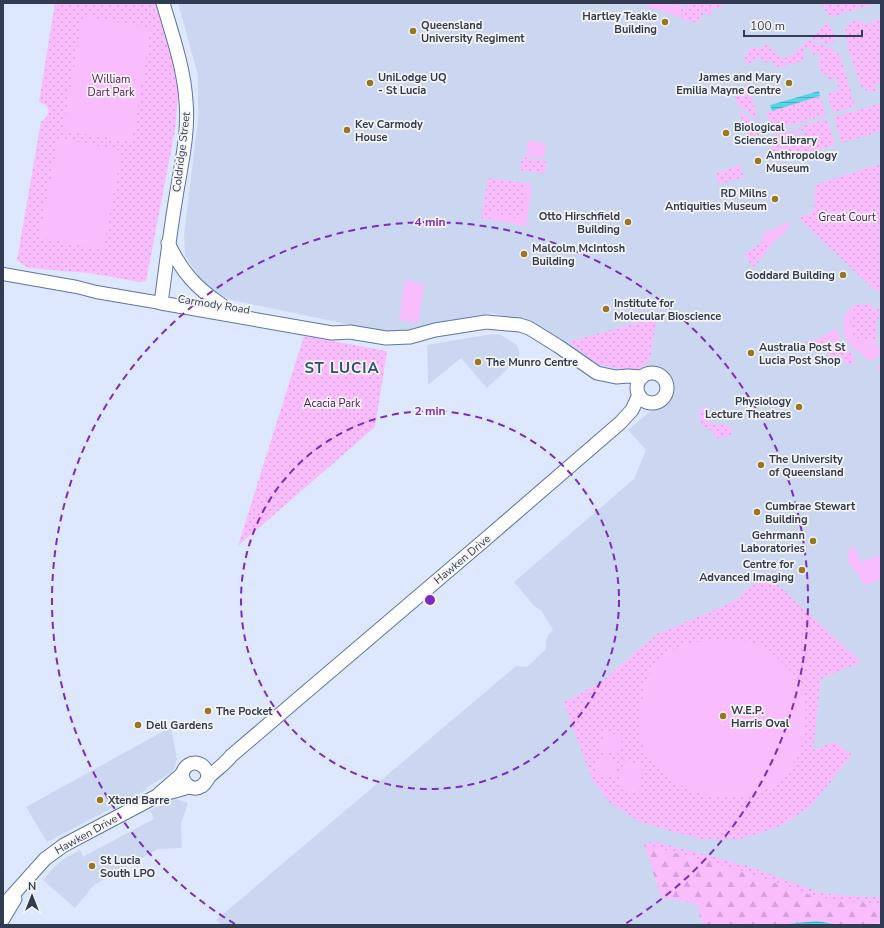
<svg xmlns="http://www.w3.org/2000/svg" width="884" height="928" font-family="'Nunito Sans',sans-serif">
	<defs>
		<pattern id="grass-dots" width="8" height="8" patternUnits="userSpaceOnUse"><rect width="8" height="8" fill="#f9bcfc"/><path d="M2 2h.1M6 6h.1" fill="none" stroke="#d6a2da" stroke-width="1.8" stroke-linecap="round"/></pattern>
		<pattern id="forest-firs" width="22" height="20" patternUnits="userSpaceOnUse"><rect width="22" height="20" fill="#f9bcfc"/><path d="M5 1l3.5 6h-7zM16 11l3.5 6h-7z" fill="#d6a2da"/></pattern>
		<pattern id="water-rules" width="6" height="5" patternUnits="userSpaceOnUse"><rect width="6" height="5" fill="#55d6e4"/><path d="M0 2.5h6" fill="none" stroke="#47afbb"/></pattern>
	</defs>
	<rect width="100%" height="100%" fill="#dde8ff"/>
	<!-- built -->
	<g fill="#cbd7f0">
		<path d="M178,3H881V923L840,925L817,921L788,924H749L741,925H221L216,920L516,666L527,667L546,649V642L548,635L553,630L541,610L536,608L514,582L634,479L646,450L628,430L648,413L665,404L674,393L673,382L662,369L647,368L636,373L597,365L530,325L493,313L451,320L399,332L381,331L231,300L207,287L195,271L185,255L184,235L198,120V75Z"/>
		<path d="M499,334L516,344L519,351V358L487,388L461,358L428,385L427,345L486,335Z"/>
		<path d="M171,727L177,759L175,767L171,773L147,787L148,789L47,842L26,807Z"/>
		<path d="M176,799L188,803L181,824L182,848L158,849L94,885L75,908L43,880L54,867L67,857L80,850L83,857L103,846L154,819L150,810Z"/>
	</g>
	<!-- grass -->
	<g fill="url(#grass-dots)">
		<path d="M55,3H157L179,84L175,130L146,281L140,282L89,273L28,268L17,260L41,122L46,118L49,111L46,105L39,102Z"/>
		<path d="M683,3H722V7L713,9L708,17H706V13H703L699,22H690L682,18L679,11L687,6Z"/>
		<path d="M820,3H876L831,17Z"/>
		<path d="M881,19V83L873,86L879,90C871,93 865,92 860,85C857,74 843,38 846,29C847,23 852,21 857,20L865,24Z"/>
		<path d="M828,22L834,34V42L831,45L811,38Z"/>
		<path d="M808,40L830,48L840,55L855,106L833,113L827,94L839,90L836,78L828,80V73L822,75L818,60L820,59L819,53L813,55L810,47L803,49L805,60L778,68L777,65L774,66L771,60L766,63V61L763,62L761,57L754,59L755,62L746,64L745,59L749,48H761L767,44L780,57L786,58L791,56Z"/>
		<path d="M748,85L758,120L738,105L733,90Z"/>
		<path d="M820,96L826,115L772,130L766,112Z"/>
		<path d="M881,103V131L842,143L834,117Z"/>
		<path d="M739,111L760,126L762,132L752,137V135L748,137Z"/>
		<path d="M827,119L835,145L776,162L770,144L806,133V131L793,129Z"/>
		<path d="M522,157L546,161L545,174L520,170Z"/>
		<path d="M881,164V291H876L798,218C820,214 813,204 815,188L819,183Z"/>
		<path d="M740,165L744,177L719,184L716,173Z"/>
		<path d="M488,178L532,184L526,226L481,218Z"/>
		<path d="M764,241L771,246L755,266H751L745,254Z"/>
		<path d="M857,304H871V308L880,309L879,319H877L876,339C868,342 862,340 854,337C847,324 850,315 857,304Z"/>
		<path d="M657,317L650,359L643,367L637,370H627L598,364L568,342Z"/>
		<path d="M304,336L387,351L375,427L238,546Z"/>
		<path d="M821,338C834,338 842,347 852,355L853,362L851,366L847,364L841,357L831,358L823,349L816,351L805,342Z"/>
		<path d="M704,406L708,408L707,418L709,423L714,425L723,424L733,429C731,436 728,438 721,438L720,440L712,431L702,425L699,417V410Z"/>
		<path d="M765,573L861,662L821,679L813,750L835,742L852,755L811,806L781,826L740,839H700L642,823L610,803L593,781L563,701L570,699L601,682L657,634L722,607L737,599Z"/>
		<path d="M653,841L748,866L822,893L864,897H881V904L840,901L817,897L743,872L644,844Z"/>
	</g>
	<!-- forest -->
	<path fill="url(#forest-firs)" d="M644,844L743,872L817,897L840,901L881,904V923L867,925H840L817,921L788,924L702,925L697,904L661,897Z"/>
	<!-- garden -->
	<g fill="#f9bcfc">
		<path d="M647,3H678L685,8L679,11L682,18L646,6Z"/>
		<path d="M83,16L151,28L132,142L63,130Z"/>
		<path d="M786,131L802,133L761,145L760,139Z"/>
		<path d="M59,138L122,151L103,250L39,237Z"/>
		<path d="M528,140L546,143L544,158L526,156Z"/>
		<path d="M522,182L532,184L526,226L489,220L494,211L497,214L500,213C512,224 525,217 526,201C526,195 524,188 522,182Z"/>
		<path d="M790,222L792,224L771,246L764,241L761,243L763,233L780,227L779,226Z"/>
		<path d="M405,280L424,284L418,323L399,320Z"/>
		<path d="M857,304C850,315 847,324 854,337C862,340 868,342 876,339V347H881V374L878,368L881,361L880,356L876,355L875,359C869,362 866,360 863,354C846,347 838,329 847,312C849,308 854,306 857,304Z"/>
		<path d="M835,328C839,332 839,339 842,343C847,350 855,352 855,362H853L852,355C842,347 834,338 821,338V336L830,333Z"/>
		<path d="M852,547L853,549H856L860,562L881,555V580L864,584L868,596C865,590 863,581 859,575C851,565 849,568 847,553L851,551L850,549Z"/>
		<path d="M724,639C736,640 748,641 760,646C775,653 798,675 803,691C807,703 806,717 804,730C797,776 772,797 726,797C695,796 666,782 649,756C645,751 641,744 640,737C638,725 640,713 642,701C644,686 649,668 662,658C679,643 703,640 724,639Z"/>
		<path d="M604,732L623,736L619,754L600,750Z"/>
		<path d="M599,756L618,760L614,778L595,774Z"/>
		<path d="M624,761L643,766L638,793L618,789Z"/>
	</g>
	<!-- water -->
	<g fill="url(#water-rules)">
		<path d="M819,91L820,96L772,111L770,105Z"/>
		<path d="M817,921L840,925H741L749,924H788Z"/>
	</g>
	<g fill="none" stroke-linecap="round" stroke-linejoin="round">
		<!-- tertiary casing -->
		<g stroke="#5d74a6" stroke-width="14">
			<path id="tertiary" d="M3,274L77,287L96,292L161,303"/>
		</g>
		<!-- secondary casing -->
		<g stroke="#5d74a6" stroke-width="15">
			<g id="secondary">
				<path d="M163,3C172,34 184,68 186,101C189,133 181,165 176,197C170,232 166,267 161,303L332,333L350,332L386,338L410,337L435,330L486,322L520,325L529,328L558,346L597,373L616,377L628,376L642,377"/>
				<path d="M168,243C182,272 196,288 222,305"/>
				<circle cx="652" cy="388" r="15"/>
				<path d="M182,774C183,784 192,792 202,786C206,783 207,779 210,776C217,769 225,764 231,756L488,537L620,423L632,410L639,395"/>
				<path d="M159,794L182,774C187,757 208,761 208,778"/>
				<path d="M3,906L45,859L64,845L157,796L189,787"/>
				<path d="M3,919L15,899"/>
			</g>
		</g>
		<!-- tertiary -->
		<use href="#tertiary" stroke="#fff" stroke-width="12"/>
		<!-- secondary -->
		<use href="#secondary" stroke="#fff" stroke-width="13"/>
	</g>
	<!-- distance rings -->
	<g fill="none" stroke="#7b2cbf" stroke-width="2" stroke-dasharray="7 5">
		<circle cx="430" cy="600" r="189"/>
		<path d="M235 924A378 378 0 1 1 625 924"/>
	</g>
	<!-- markers -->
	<g fill="#997620" stroke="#f5f5f5" stroke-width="1.5">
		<circle cx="665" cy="22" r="4"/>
		<circle cx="413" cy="31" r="4"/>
		<circle cx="370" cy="83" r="4"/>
		<circle cx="789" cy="83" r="4"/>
		<circle cx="347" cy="130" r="4"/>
		<circle cx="726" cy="133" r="4"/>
		<circle cx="758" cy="161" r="4"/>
		<circle cx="775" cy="199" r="4"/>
		<circle cx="628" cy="222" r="4"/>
		<circle cx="524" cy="254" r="4"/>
		<circle cx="843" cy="275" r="4"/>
		<circle cx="606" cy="309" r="4"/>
		<circle cx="751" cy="353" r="4"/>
		<circle cx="478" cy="362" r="4"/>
		<circle cx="799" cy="407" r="4"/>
		<circle cx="761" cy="465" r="4"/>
		<circle cx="757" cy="512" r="4"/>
		<circle cx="813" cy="541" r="4"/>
		<circle cx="802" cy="570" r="4"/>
		<circle cx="208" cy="711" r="4"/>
		<circle cx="723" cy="716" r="4"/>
		<circle cx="138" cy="725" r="4"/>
		<circle cx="100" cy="800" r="4"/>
		<circle cx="92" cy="866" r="4"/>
	</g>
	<g text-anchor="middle" stroke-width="3.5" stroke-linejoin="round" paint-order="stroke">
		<!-- poi labels -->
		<g font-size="11" font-weight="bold" fill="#313b52" stroke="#f5f5f5" text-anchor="start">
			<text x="657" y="20" text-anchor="end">Hartley Teakle<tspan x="657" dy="13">Building</tspan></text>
			<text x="421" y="29">Queensland<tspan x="421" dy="13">University Regiment</tspan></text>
			<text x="378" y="81">UniLodge UQ<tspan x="378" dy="13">- St Lucia</tspan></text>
			<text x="781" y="81" text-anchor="end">James and Mary<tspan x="781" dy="13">Emilia Mayne Centre</tspan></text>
			<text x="355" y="128">Kev Carmody<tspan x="355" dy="13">House</tspan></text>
			<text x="734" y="131">Biological<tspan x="734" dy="13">Sciences Library</tspan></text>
			<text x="766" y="159">Anthropology<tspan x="766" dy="13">Museum</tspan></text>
			<text x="767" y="197" text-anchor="end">RD Milns<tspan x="767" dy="13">Antiquities Museum</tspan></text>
			<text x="620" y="220" text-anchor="end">Otto Hirschfield<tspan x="620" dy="13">Building</tspan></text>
			<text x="532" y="252">Malcolm McIntosh<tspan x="532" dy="13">Building</tspan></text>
			<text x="835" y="279" text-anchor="end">Goddard Building</text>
			<text x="614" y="307">Institute for<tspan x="614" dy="13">Molecular Bioscience</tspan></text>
			<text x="759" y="351">Australia Post St<tspan x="759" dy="13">Lucia Post Shop</tspan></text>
			<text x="486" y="366">The Munro Centre</text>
			<text x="791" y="405" text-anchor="end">Physiology<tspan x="791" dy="13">Lecture Theatres</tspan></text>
			<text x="769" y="463">The University<tspan x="769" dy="13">of Queensland</tspan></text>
			<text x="765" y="510">Cumbrae Stewart<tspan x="765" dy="13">Building</tspan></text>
			<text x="805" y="539" text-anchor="end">Gehrmann<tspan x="805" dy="13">Laboratories</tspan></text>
			<text x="794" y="568" text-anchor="end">Centre for<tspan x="794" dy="13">Advanced Imaging</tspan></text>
			<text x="731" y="714">W.E.P.<tspan x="731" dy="13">Harris Oval</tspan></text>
			<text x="216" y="715">The Pocket</text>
			<text x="146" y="729">Dell Gardens</text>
			<text x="108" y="804">Xtend Barre</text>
			<text x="100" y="864">St Lucia<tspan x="100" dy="13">South LPO</tspan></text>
		</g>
		<!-- park labels -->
		<g font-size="11" fill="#58125e" stroke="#f5f5f5">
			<text x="111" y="83">William<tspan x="111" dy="13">Dart Park</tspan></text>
			<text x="847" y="221">Great Court</text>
			<text x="332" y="407">Acacia Park</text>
		</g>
		<!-- street labels -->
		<g font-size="11" fill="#313b52" stroke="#f5f5f5">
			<text transform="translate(181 152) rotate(-83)" y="4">Coldridge Street</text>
			<text transform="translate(214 304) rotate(9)" y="4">Carmody Road</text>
			<text transform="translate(462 559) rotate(-40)" y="4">Hawken Drive</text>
			<text transform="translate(86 834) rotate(-29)" y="4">Hawken Drive</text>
		</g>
		<!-- district labels -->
		<g font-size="15" font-weight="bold" letter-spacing="1" fill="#354a79" stroke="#f5f5f5">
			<text x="342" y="373">ST LUCIA</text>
		</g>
	</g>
	<circle cx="430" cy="600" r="6" fill="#7b2cbf" stroke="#f5f5f5" stroke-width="2"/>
	<g font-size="12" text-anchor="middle" font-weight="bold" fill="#7b2cbf" stroke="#f5f5f5" stroke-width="3.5" stroke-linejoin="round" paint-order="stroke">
		<text x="430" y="226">4 min</text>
		<text x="430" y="415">2 min</text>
	</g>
	<!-- border -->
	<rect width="884" height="928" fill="none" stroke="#313b52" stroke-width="8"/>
	<!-- north arrow -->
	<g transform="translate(32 896)" stroke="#f5f5f5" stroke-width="3" paint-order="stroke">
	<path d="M0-3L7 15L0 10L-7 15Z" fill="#313b52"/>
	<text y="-6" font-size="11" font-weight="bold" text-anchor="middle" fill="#313b52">N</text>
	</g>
	<!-- scale -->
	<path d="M744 30v6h118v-6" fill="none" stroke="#313b52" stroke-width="2"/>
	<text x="750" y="30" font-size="12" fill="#313b52" stroke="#f5f5f5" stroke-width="3" paint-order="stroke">100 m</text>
</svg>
